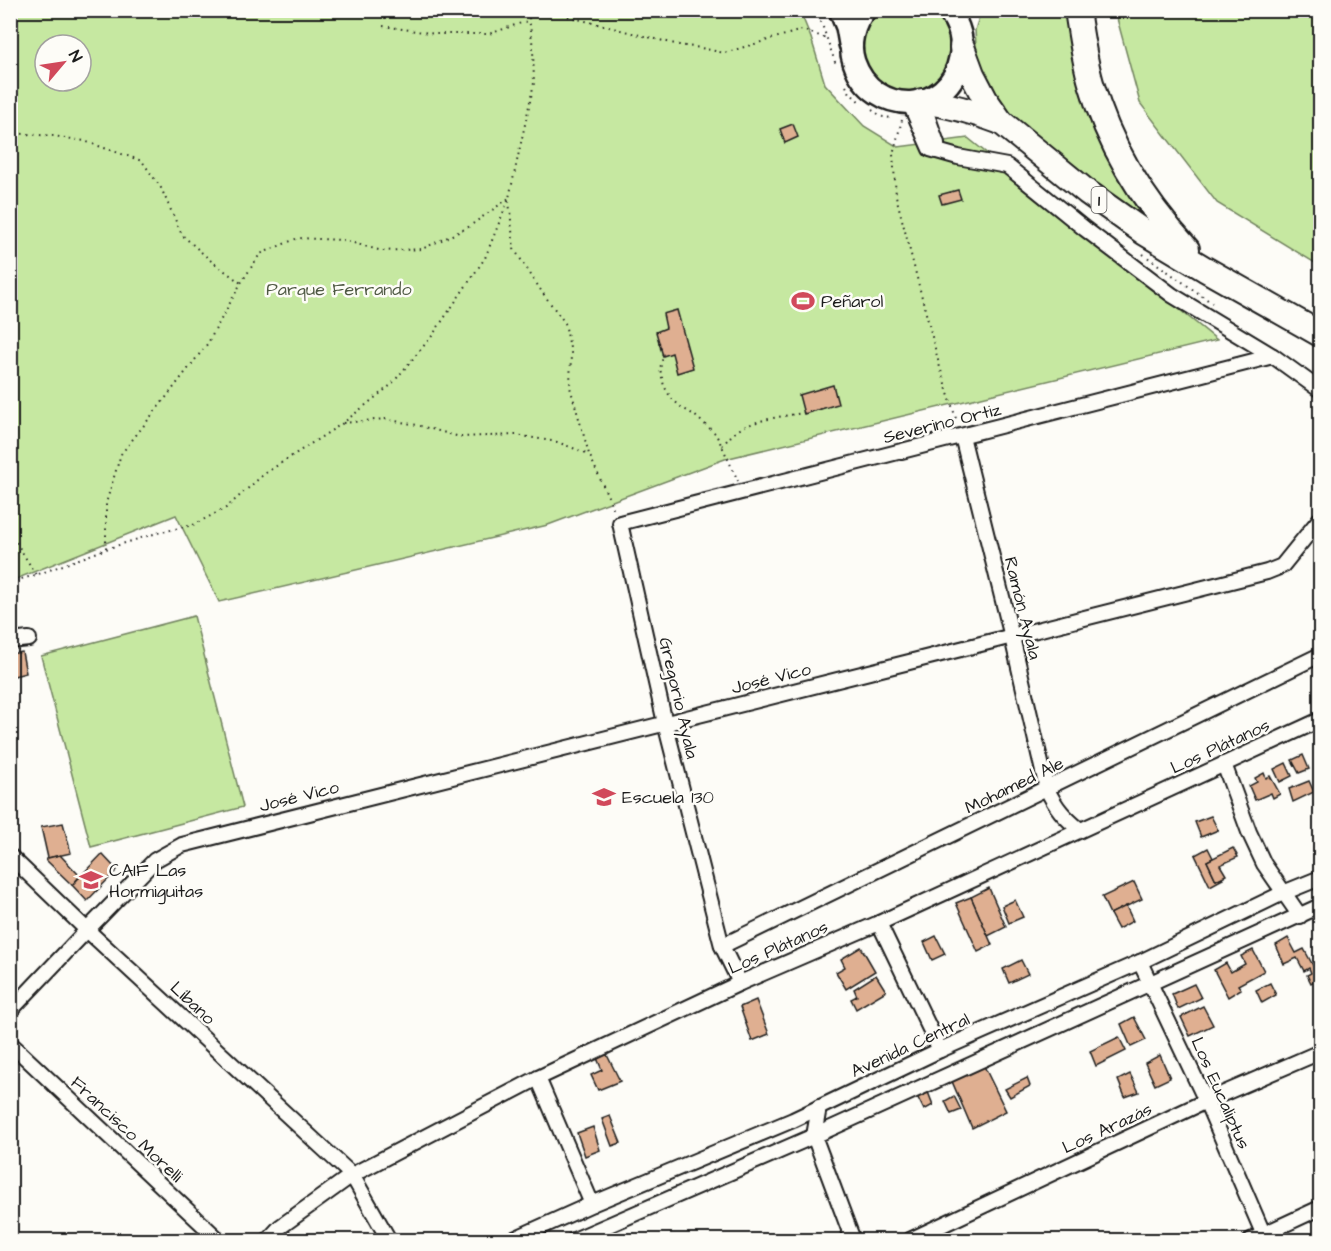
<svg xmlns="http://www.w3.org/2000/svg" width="1331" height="1251" font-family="'Architects Daughter',sans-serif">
	<rect width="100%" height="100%" fill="#fdfcf7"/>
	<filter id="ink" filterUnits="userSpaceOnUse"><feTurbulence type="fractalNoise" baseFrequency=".0167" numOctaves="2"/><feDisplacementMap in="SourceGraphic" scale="12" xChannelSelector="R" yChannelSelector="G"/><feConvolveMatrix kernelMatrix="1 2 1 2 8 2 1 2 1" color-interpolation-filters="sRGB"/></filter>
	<g filter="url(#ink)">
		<!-- green -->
		<g fill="#c6e8a1" stroke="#71825e" stroke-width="1.5" fill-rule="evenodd">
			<path d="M874,10L939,11L953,32L954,60L936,86L908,96L879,87L860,62V31Z"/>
			<path d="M11,11H800L811,38L825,84L864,126L898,147L968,138L1217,340L725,459L548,525L219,602L176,515L11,581ZM45,45H81V81H45Z"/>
			<path d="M981,11H1066L1117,174L1138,210V213L1105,192L1019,123L997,100L983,72L976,46L975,30Z"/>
			<path d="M1115,11H1320V266L1217,203L1140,103Z"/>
			<path d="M194,616L243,807L91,847L41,656Z"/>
		</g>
		<!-- building -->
		<g fill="#dfaf91" stroke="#1c1c1c" stroke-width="1.5">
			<path d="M793,124L798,137L785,143L780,129Z"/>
			<path d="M958,190L961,199L942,204L939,195Z"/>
			<path d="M677,310L693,368L677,373L672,353L663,356L656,332L666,328L663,314Z"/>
			<path d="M833,385L838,404L804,414L799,395Z"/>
			<path d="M22,652L26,673L10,677V654Z"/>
			<path d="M1303,755L1309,769L1299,773L1292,760Z"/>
			<path d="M1286,763L1292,776L1280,782L1274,769Z"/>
			<path d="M1264,773L1266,778L1270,776L1280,794L1273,798L1271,793L1255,800L1249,786L1257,782L1255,778Z"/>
			<path d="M1309,781L1314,792L1293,802L1289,789Z"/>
			<path d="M1211,816L1218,830L1201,837L1195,822Z"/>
			<path d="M63,823L71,853L48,858L41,827Z"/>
			<path d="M1208,848L1213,858L1207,861L1216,880L1222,877L1223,879L1210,886L1195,855Z"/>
			<path d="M1233,848L1238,857L1220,865L1226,875L1216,880L1207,861Z"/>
			<path d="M102,854L117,870L87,901L72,885Z"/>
			<path d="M60,855L80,876L72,885L46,860L48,858Z"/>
			<path d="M1134,882L1142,899L1110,914L1102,897Z"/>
			<path d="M989,888L1006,927L988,936L971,897Z"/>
			<path d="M971,897L992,945L978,952L956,903Z"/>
			<path d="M1015,900L1023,917L1009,923L1002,906Z"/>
			<path d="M1126,906L1133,921L1118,929L1110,914Z"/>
			<path d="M936,936L945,954L932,960L924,942Z"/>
			<path d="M1288,938L1296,953L1304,949L1316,971L1320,968V978L1311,983L1307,975L1311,973L1309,968L1304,971L1297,958L1284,964L1276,945Z"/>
			<path d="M861,947L875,971L846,989L836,972L845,967L841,959Z"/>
			<path d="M1253,950L1264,971L1238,985L1241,989L1228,997L1214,970L1226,963L1231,972L1245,964L1241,956Z"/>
			<path d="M1021,960L1028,974L1009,983L1003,969Z"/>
			<path d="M876,975L886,991L856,1009L851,999L857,996L854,989Z"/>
			<path d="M1270,983L1276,995L1262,1003L1256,990Z"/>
			<path d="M1194,984L1201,998L1178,1009L1172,994Z"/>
			<path d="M756,1000L769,1034L752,1041L740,1007Z"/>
			<path d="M1203,1006L1213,1025L1190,1036L1181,1017Z"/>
			<path d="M1134,1017L1146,1040L1131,1047L1121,1024Z"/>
			<path d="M1119,1037L1126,1051L1096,1066L1090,1051Z"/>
			<path d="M606,1053L620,1081L598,1090L591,1075L602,1070L597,1058Z"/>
			<path d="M1160,1055L1170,1078L1155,1085L1145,1063Z"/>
			<path d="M983,1064L1006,1111L972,1128L951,1079Z"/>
			<path d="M1130,1074L1139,1092L1125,1097L1118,1080Z"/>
			<path d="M1027,1078L1030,1086L1010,1097L1005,1089Z"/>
			<path d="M928,1092L933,1105L924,1110L917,1096Z"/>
			<path d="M954,1096L961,1110L951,1114L945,1101Z"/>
			<path d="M610,1116L621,1143L612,1146L602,1119Z"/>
			<path d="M593,1127L600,1150L585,1156L577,1133Z"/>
		</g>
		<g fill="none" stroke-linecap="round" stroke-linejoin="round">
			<!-- street casing -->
			<g stroke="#1c1c1c" stroke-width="18">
				<g id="street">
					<path d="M922,101L937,143V151"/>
					<path d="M909,102L930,149L958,157L1007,166L1085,229L1172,295L1273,356L1320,390"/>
					<path d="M962,436L1012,637L1047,789C1056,808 1064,817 1080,830"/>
					<path d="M10,641L29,639"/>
					<path d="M1224,764L1249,832L1264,864L1300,916"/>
					<path d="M10,856L87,930L352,1175L389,1240"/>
					<path d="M879,923L940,1050"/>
					<path d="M722,946L1320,655"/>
					<path d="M1140,962L1206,1101L1266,1240"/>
					<path d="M740,983L722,946L665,723L620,523L1273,356"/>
					<path d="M10,1011L87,930L155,860L182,845L1267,572L1282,566L1320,519"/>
					<path d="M10,1043L219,1240"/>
					<path d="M538,1078L592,1204"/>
					<path d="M819,1107L814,1136L853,1240"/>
					<path d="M268,1240L280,1227L352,1175L538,1078L740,983L879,923L1320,720"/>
					<path d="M512,1240L592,1204L793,1120L940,1050L1140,962L1283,893L1320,878"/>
					<path d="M574,1240L814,1136L1320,906"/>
					<path d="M910,1240L1206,1101L1320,1052"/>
					<path d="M1251,1240L1320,1208"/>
				</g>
			</g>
			<!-- primary casing -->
			<g stroke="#1c1c1c" stroke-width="26">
				<g id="primary">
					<path d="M840,10L847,27L850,44"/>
					<path d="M865,10C853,24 848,45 854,62C873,118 950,115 960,58C964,40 959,24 948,10"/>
				</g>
			</g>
			<!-- highway casing -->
			<g stroke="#1c1c1c" stroke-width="28">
				<g id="highway">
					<path d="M1077,10C1081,35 1084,59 1091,83C1109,147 1143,201 1187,249"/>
					<path d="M962,47L972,74L985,99L1001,122L1087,192L1145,233L1205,269L1320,334"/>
					<path d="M922,101C950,105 975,112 1001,122"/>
				</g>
			</g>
			<!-- path -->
			<g stroke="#1c1c1c" stroke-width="2" stroke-dasharray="1.5 4.5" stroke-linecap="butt">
				<path d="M551,10L570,17L679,45L701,48L724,53L802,30L826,38"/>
				<path d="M817,10L836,65"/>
				<path d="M383,26L436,34H489L530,20"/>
				<path d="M846,86L850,93L860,102"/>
				<path d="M872,110L883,117L891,118"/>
				<path d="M902,120L893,154L896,196L939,364L957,422"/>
				<path d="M10,133L54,136L84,141L142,161L161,188L182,235L210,260L241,283"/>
				<path d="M509,201L514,249L542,292L565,323L571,353L570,387L589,454L615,512"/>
				<path d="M1143,254L1212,303"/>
				<path d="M659,342L663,356L660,369L664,386L671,398L681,407L694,415L715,433L722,446L738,481"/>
				<path d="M343,423L385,419L417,425L460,437L517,435L557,442L589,454"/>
				<path d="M722,446C728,439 733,433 740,429C764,416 795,416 821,409"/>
				<path d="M10,532L36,575"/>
				<path d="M106,548V503L121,454L168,395L208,343L241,283L260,254L298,238L343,240L382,251L422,249L467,228L509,198"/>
				<path d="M10,582L36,575L106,549L157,533L193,525L226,508L264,474L343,423L391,385L432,336L485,258L509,198L534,83L533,48L528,10"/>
			</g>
			<!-- street -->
			<use href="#street" stroke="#fdfcf7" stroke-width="14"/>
			<!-- primary -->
			<use href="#primary" stroke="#fdfcf7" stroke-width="21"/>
			<!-- highway -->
			<use href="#highway" stroke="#fdfcf7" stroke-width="24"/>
		</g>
	</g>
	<!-- icons -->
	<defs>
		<g id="stadium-bare" transform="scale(1.8)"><path d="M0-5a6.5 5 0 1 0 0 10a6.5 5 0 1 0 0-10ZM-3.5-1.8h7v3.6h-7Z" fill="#d1495b" stroke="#fdfcf7" stroke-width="2.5" paint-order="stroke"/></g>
		<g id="school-bare" transform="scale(1.8)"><path d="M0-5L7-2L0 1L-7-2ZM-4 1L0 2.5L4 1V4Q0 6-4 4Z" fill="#d1495b" stroke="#fdfcf7" stroke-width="2.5" paint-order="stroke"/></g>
	</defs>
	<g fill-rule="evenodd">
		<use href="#stadium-bare" x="803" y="301"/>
		<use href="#school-bare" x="604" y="797"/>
		<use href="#school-bare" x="91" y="880"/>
	</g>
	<g text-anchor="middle" stroke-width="5" stroke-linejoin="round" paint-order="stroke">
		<!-- shield labels -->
		<rect fill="#fdfcf7" stroke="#605f5e" stroke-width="1.5" x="1091.5" y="187" width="15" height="26" rx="4.5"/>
		<g font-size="16" font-weight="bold" fill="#1c1c1c">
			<text x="1099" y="206">1</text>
		</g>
		<!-- park labels -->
		<g font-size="18" fill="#4f5944" stroke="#fdfcf7">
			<text x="339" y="295">Parque Ferrando</text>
		</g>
		<!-- poi labels -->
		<g font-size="18" fill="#1c1c1c" stroke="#fdfcf7" text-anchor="start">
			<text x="821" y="307">Peñarol</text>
			<text x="622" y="803">Escuela 130</text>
			<text x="109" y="876">CAIF Las<tspan x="109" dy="21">Hormiguitas</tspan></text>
		</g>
		<!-- street labels -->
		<g font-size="18" fill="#1c1c1c" stroke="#fdfcf7">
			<text transform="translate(942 423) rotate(-14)" y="6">Severino Ortiz</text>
			<text transform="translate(1023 608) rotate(76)" y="6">Ramón Ayala</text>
			<text transform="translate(771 678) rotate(-14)" y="6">José Vico</text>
			<text transform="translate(679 698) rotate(77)" y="6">Gregorio Ayala</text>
			<text transform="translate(1220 746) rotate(-25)" y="6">Los Plátanos</text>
			<text transform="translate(1014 785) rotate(-26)" y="6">Mohamed Ale</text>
			<text transform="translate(299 796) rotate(-14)" y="6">José Vico</text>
			<text transform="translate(778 947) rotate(-24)" y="6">Los Plátanos</text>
			<text transform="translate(193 1003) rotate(43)" y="6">Líbano</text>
			<text transform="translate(910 1045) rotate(-25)" y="6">Avenida Central</text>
			<text transform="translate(1221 1093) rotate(66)" y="6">Los Eucaliptus</text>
			<text transform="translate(1107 1128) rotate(-25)" y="6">Los Arazás</text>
			<text transform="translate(127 1129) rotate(43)" y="6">Francisco Morelli</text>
		</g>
	</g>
	<!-- margin -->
	<rect width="1331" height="1251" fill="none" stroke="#fdfcf7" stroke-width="36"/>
	<rect x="18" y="18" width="1295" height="1215" fill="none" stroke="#1c1c1c" stroke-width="2" filter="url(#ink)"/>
	<!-- north arrow -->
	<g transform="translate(63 63) rotate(61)"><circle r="28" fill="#fdfcf7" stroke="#a3a29f" stroke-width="1.5"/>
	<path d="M0-4.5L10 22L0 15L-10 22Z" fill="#d1495b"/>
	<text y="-9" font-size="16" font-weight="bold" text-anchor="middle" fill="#1c1c1c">N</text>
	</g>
</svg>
